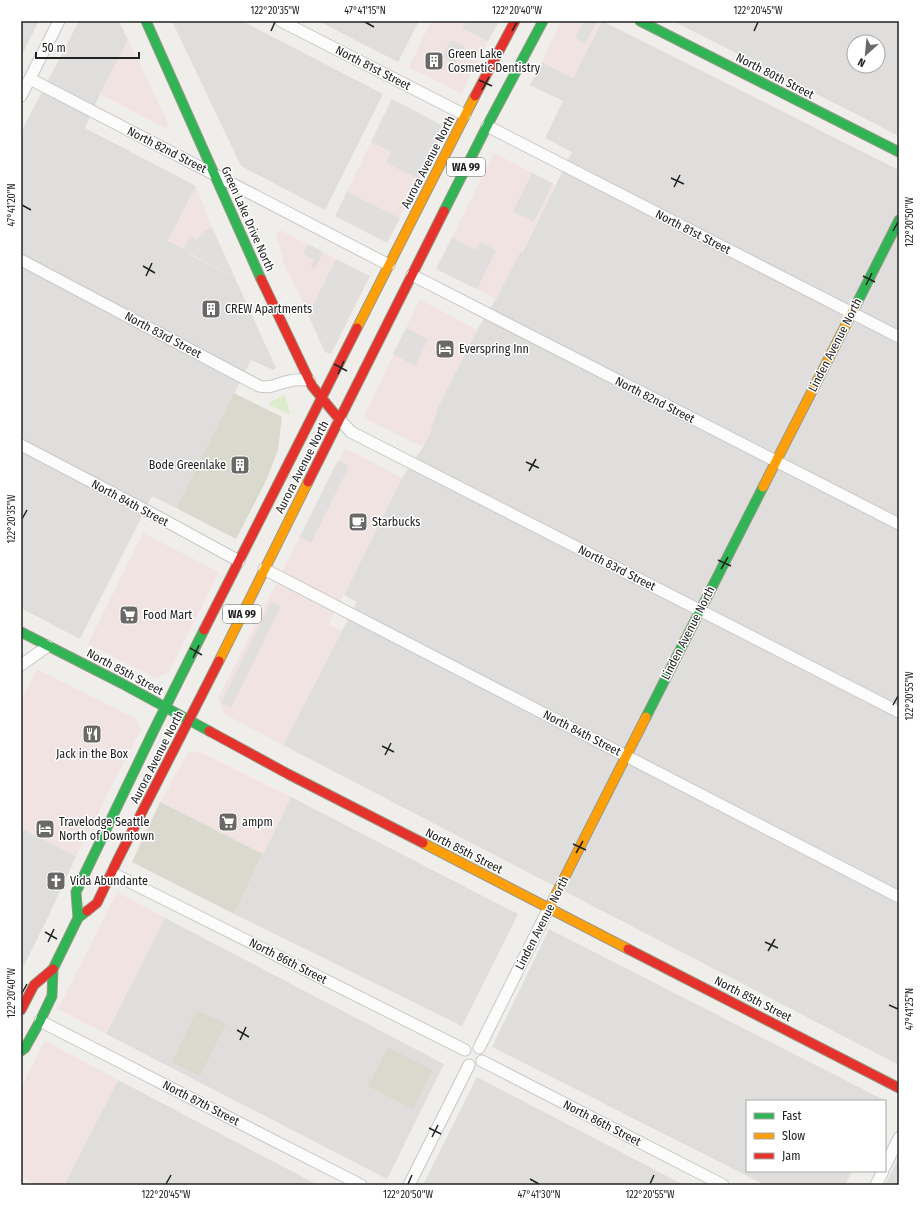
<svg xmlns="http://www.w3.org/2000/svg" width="920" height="1206" font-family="'Fira Sans Condensed',sans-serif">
	<rect width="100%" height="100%" fill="#f0eeeb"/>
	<!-- residential -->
	<g fill="#dfdedc" fill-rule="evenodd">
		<path d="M21,21H39L21,57Z"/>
		<path d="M79,21H119L128,40L100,94L85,128L196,186L168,241L190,251L189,254L235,278L276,368L273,370L251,360L176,508L152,496L80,639L21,608V132Z"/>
		<path d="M172,21H242L383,94L325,210L241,166Z"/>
		<path d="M318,21H419L398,62Z"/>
		<path d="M602,21L899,170V1065L283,745L357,602L344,595L402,478L423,447L432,430L430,429L435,418L436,411L477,330L496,299L520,252L522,253L572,152L545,138L563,101L530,85L542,62L573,78Z"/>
		<path d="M673,21H899V136ZM854,42H878V66H854Z"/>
		<path d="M291,797L518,914L462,1026L234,914Z"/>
		<path d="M21,828L76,856L49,915L21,971Z"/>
		<path d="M165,918L444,1064L387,1179L106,1034Z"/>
		<path d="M549,929L886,1101L885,1103V1101H747V1171H852L845,1185H765L492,1047Z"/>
		<path d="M477,1077L684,1185H423Z"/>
		<path d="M118,1080L318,1185H64Z"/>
		<path d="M899,1157V1185H885Z"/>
	</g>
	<!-- commercial -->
	<g fill="#f1e3e1">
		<path d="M431,21H499L461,93L409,67Z"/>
		<path d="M561,21H602L573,78L542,62Z"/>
		<path d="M128,40L169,125L167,129L100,94Z"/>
		<path d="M392,99L445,127L387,243L335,216Z"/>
		<path d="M494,153L556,185L521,253L520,252L496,299L436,269Z"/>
		<path d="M196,186L212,227L201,233L198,240L190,236L184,248H182L168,241Z"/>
		<path d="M280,230L370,276L331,354L325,352L294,283L286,270L276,234Z"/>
		<path d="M421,300L477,330L436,411L435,418L430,428L432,430L423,447L366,419L364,416L419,301Z"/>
		<path d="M345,448L402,478L329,624L342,631L283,745L224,714L218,698Z"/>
		<path d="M143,533L219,572L169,672L155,678L88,644Z"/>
		<path d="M37,669L136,719L141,729L76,856L21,828V700Z"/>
		<path d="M198,751L291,797L263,854L160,802L188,753Z"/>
		<path d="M117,892L165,918L106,1034L58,1009Z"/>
		<path d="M45,1041L118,1080L64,1185H36L21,1177V1088Z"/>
	</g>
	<!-- construction -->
	<g fill="#d9d9cd">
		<path d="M234,393L282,417L278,450L266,481L236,539L176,508Z"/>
		<path d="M160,802L263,854L234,914L132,862Z"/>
		<path d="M197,1010L226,1024L200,1076L172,1062Z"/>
		<path d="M388,1047L433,1070L413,1109L368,1086Z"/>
	</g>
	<!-- grass -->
	<path fill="#ddeccb" d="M285,395L290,413L289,414L269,405L271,401Z"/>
	<!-- parking -->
	<g fill="#e0dfde">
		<path d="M466,21H499L488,41L462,28Z"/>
		<path d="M584,21H597L585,44L575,38Z"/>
		<path d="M451,40L465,47L456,64L442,57Z"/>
		<path d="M392,99L445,127L419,179L386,163L391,152L371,142Z"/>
		<path d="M532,173L553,183L534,222L513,212Z"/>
		<path d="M347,192L400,218L387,243L335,216Z"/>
		<path d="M212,227L235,278L189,253L190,251L184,248L190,236L198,240L201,233Z"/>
		<path d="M452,238L476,250L480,242L496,250L477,289L436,269Z"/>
		<path d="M308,244L323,252L315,269L311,267L314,260L303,254Z"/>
		<path d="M336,259L370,276L331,354L325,352L308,315Z"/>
		<path d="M406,328L428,339L415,366L393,354Z"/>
		<path d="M338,460L349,466L311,543L300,537Z"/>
		<path d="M271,602L281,607L231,708L221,703Z"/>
	</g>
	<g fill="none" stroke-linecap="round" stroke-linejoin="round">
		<!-- street casing -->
		<g stroke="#c9c8c7" stroke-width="13">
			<g id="street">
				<path d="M281,21L465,115"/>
				<path d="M30,79L389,265"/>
				<path d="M21,96L59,21"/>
				<path d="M487,126L899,337"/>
				<path d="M21,260L259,386C272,389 277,383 290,381C296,379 303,380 309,380"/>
				<path d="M412,275L899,524"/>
				<path d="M339,419L351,432L899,712"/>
				<path d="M21,445L153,514L239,561"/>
				<path d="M264,569L899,897"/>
				<path d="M21,665L48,646"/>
				<path d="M112,873L465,1050"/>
				<path d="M40,1021L361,1185"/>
				<path d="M479,1048L549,908"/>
				<path d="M482,1061L723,1185"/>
				<path d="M885,1166L899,1138"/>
				<path d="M409,1185L469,1065"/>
				<path d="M876,1185L883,1171"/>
			</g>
		</g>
		<!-- fast casing -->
		<g stroke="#999a82" stroke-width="11">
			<g id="fast">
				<path d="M146,21L261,279"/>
				<path d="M640,21L899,152"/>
				<path d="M444,211L487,126L543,21"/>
				<path d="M856,305L899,220"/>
				<path d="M21,632L121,683L209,731"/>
				<path d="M646,717L763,487"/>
				<path d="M78,918L76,892L154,730L204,630"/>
				<path d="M21,1051L25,1048L40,1021L52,996L53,969L78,918L87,911"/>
			</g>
		</g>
		<!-- slow casing -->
		<g stroke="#999a82" stroke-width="11">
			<g id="slow">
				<path d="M357,328L475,96"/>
				<path d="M763,487L856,305"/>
				<path d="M219,661L308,482"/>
				<path d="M423,843L628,949"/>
				<path d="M549,908L646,717"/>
			</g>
		</g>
		<!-- jam casing -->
		<g stroke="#999a82" stroke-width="11">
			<g id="jam">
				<path d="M475,96L515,21"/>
				<path d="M261,279L312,386L339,419"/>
				<path d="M308,482L444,211"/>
				<path d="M204,630L357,328"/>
				<path d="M209,731L288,774L423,843"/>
				<path d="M87,911L97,903L118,859L219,661"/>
				<path d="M628,949L899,1088"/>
				<path d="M21,1010L34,985L53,969"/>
			</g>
		</g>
		<!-- street -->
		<use href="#street" stroke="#fdfcfc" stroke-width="11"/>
		<!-- fast -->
		<use href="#fast" stroke="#30b455" stroke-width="9"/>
		<!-- slow -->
		<use href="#slow" stroke="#ff9f0a" stroke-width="9"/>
		<!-- jam -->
		<use href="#jam" stroke="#e5322d" stroke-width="9"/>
	</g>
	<!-- ticks -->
	<path fill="none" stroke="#222" stroke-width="1.5" d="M365,22L374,27M271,31L275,22M512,31L517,22M754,31L758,22M479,80L492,86M482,90L489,77M671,178L684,184M674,187L680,175M22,205L31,210M893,231L898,222M143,266L155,273M146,276L152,263M863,276L875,282M866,285L872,273M334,364L347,371M338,374L344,361M526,462L539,468M529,471L536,459M22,519L27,510M718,560L731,566M721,569L728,557M190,648L202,655M193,658L199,645M893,705L898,696M382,746L394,752M385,755L391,743M573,844L586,850M576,853L583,841M45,932L57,939M48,942L54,929M765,942L778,948M768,951L775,939M22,993L27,984M889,1005L898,1009M237,1030L249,1037M240,1040L246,1027M429,1128L441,1134M432,1137L438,1125M530,1179L539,1184M166,1184L171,1175M408,1184L412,1175M650,1184L654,1175"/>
	<!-- icons -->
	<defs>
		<g id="building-square" transform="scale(1)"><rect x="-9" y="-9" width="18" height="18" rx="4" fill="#6a6968" stroke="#fff"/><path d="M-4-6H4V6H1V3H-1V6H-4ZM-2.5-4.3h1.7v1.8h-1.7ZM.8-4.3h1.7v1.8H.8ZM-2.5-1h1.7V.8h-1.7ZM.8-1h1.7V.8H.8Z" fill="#fff"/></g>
		<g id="hotel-square" transform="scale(1)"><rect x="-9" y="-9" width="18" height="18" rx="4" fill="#6a6968" stroke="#fff"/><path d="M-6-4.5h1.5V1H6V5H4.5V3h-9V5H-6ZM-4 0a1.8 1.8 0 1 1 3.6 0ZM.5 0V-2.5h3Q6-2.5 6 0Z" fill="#fff"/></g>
		<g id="cafe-square" transform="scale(1)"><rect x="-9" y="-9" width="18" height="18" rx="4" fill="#6a6968" stroke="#fff"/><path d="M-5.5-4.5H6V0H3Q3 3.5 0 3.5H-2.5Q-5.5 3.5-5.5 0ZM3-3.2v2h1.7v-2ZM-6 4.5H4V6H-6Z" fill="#fff"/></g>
		<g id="supermarket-square" transform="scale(1)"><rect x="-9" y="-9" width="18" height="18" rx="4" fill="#6a6968" stroke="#fff"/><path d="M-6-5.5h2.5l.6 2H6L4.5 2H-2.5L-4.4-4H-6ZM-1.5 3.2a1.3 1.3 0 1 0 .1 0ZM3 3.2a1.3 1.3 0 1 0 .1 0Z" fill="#fff"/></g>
		<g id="restaurant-square" transform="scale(1)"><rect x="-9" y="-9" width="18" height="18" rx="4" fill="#6a6968" stroke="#fff"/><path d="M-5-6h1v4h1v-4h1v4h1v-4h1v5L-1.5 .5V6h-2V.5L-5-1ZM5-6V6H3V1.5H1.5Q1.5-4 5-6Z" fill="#fff"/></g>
		<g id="church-square" transform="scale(1)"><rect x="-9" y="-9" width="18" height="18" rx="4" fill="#6a6968" stroke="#fff"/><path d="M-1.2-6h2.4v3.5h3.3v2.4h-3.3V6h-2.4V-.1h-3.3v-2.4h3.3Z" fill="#fff"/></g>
	</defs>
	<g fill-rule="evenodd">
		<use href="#building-square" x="434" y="61"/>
		<use href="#building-square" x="211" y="309"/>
		<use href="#hotel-square" x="445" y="349"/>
		<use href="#building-square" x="240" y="465"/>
		<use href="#cafe-square" x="358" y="522"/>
		<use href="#supermarket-square" x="129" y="615"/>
		<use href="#restaurant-square" x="92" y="734"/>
		<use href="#supermarket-square" x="228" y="822"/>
		<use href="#hotel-square" x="45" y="829"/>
		<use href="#church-square" x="56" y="881"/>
	</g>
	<g text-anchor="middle" stroke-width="3" stroke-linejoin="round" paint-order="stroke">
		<!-- shield labels -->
		<g fill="#fff" stroke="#646464" stroke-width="1">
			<rect x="447" y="158" width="38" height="18" rx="3"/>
			<rect x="223" y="605" width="38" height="18" rx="3"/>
		</g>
		<g font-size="11" font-weight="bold" fill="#222">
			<text x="466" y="171">WA 99</text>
			<text x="242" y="618">WA 99</text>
		</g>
		<!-- poi labels -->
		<g font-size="12" fill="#222" stroke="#fff" text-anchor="start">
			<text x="448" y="58">Green Lake<tspan x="448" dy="14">Cosmetic Dentistry</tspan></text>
			<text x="225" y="313">CREW Apartments</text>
			<text x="459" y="353">Everspring Inn</text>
			<text x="226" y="469" text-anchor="end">Bode Greenlake</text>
			<text x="372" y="526">Starbucks</text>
			<text x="143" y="619">Food Mart</text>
			<text x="92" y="758" text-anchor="middle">Jack in the Box</text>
			<text x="59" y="826">Travelodge Seattle<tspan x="59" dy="14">North of Downtown</tspan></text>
			<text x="242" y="826">ampm</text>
			<text x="70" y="885">Vida Abundante</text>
		</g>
		<!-- street labels -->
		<g font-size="12" fill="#222" stroke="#fff">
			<text transform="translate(373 68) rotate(27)" y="4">North 81st Street</text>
			<text transform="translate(775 76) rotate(27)" y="4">North 80th Street</text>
			<text transform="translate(167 150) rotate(27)" y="4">North 82nd Street</text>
			<text transform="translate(428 162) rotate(-63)" y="4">Aurora Avenue North</text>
			<text transform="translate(248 219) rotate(66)" y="4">Green Lake Drive North</text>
			<text transform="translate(693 232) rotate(27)" y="4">North 81st Street</text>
			<text transform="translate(163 335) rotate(28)" y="4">North 83rd Street</text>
			<text transform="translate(835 345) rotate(-63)" y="4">Linden Avenue North</text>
			<text transform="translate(655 400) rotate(27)" y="4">North 82nd Street</text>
			<text transform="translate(302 467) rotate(-63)" y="4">Aurora Avenue North</text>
			<text transform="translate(130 503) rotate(28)" y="4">North 84th Street</text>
			<text transform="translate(617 568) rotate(27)" y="4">North 83rd Street</text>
			<text transform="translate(688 633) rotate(-63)" y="4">Linden Avenue North</text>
			<text transform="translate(125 672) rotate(28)" y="4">North 85th Street</text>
			<text transform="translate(582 733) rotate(27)" y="4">North 84th Street</text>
			<text transform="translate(157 757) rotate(-63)" y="4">Aurora Avenue North</text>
			<text transform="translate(464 851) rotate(27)" y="4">North 85th Street</text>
			<text transform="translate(542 923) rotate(-63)" y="4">Linden Avenue North</text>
			<text transform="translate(288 961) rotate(27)" y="4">North 86th Street</text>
			<text transform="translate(753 999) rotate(27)" y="4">North 85th Street</text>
			<text transform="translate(201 1103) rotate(27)" y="4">North 87th Street</text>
			<text transform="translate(602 1123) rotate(27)" y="4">North 86th Street</text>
		</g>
	</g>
	<!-- border -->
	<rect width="920" height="1206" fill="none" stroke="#ffffff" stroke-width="44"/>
	<!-- legend -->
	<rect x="746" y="1100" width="140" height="72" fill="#ffffff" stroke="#a7a7a7"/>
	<rect x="754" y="1113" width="20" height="6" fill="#30b455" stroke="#a7a7a7"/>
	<text x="782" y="1120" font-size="12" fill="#222222">Fast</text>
	<rect x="754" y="1133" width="20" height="6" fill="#ff9f0a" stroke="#a7a7a7"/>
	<text x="782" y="1140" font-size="12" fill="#222222">Slow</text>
	<rect x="754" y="1153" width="20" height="6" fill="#e5322d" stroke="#a7a7a7"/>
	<text x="782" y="1160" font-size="12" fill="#222222">Jam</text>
	<!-- north arrow -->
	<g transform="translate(866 54) rotate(207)"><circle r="19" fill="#ffffff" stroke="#a7a7a7"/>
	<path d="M0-3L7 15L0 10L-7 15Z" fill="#6a6968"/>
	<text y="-6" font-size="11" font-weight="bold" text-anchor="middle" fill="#222222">N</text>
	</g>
	<!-- scale -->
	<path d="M36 52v6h103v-6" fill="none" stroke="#222222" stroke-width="2"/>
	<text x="42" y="52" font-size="12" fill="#222222" stroke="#ffffff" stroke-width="3" paint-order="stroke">50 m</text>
	<rect x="22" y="22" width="876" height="1162" fill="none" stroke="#222" stroke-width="1.5"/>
	<g font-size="10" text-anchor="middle" fill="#222">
		<text x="275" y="14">122°20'35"W</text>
		<text x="365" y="14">47°41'15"N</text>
		<text x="517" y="14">122°20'40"W</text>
		<text x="758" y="14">122°20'45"W</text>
		<text transform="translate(11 205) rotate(-90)" y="4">47°41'20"N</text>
		<text transform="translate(909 222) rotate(-90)" y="4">122°20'50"W</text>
		<text transform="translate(11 519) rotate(-90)" y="4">122°20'35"W</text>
		<text transform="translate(909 696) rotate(-90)" y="4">122°20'55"W</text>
		<text transform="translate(11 993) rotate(-90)" y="4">122°20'40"W</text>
		<text transform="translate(909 1009) rotate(-90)" y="4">47°41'25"N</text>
		<text x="166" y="1198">122°20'45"W</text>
		<text x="408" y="1198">122°20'50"W</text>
		<text x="539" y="1198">47°41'30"N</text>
		<text x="650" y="1198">122°20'55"W</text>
	</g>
</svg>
